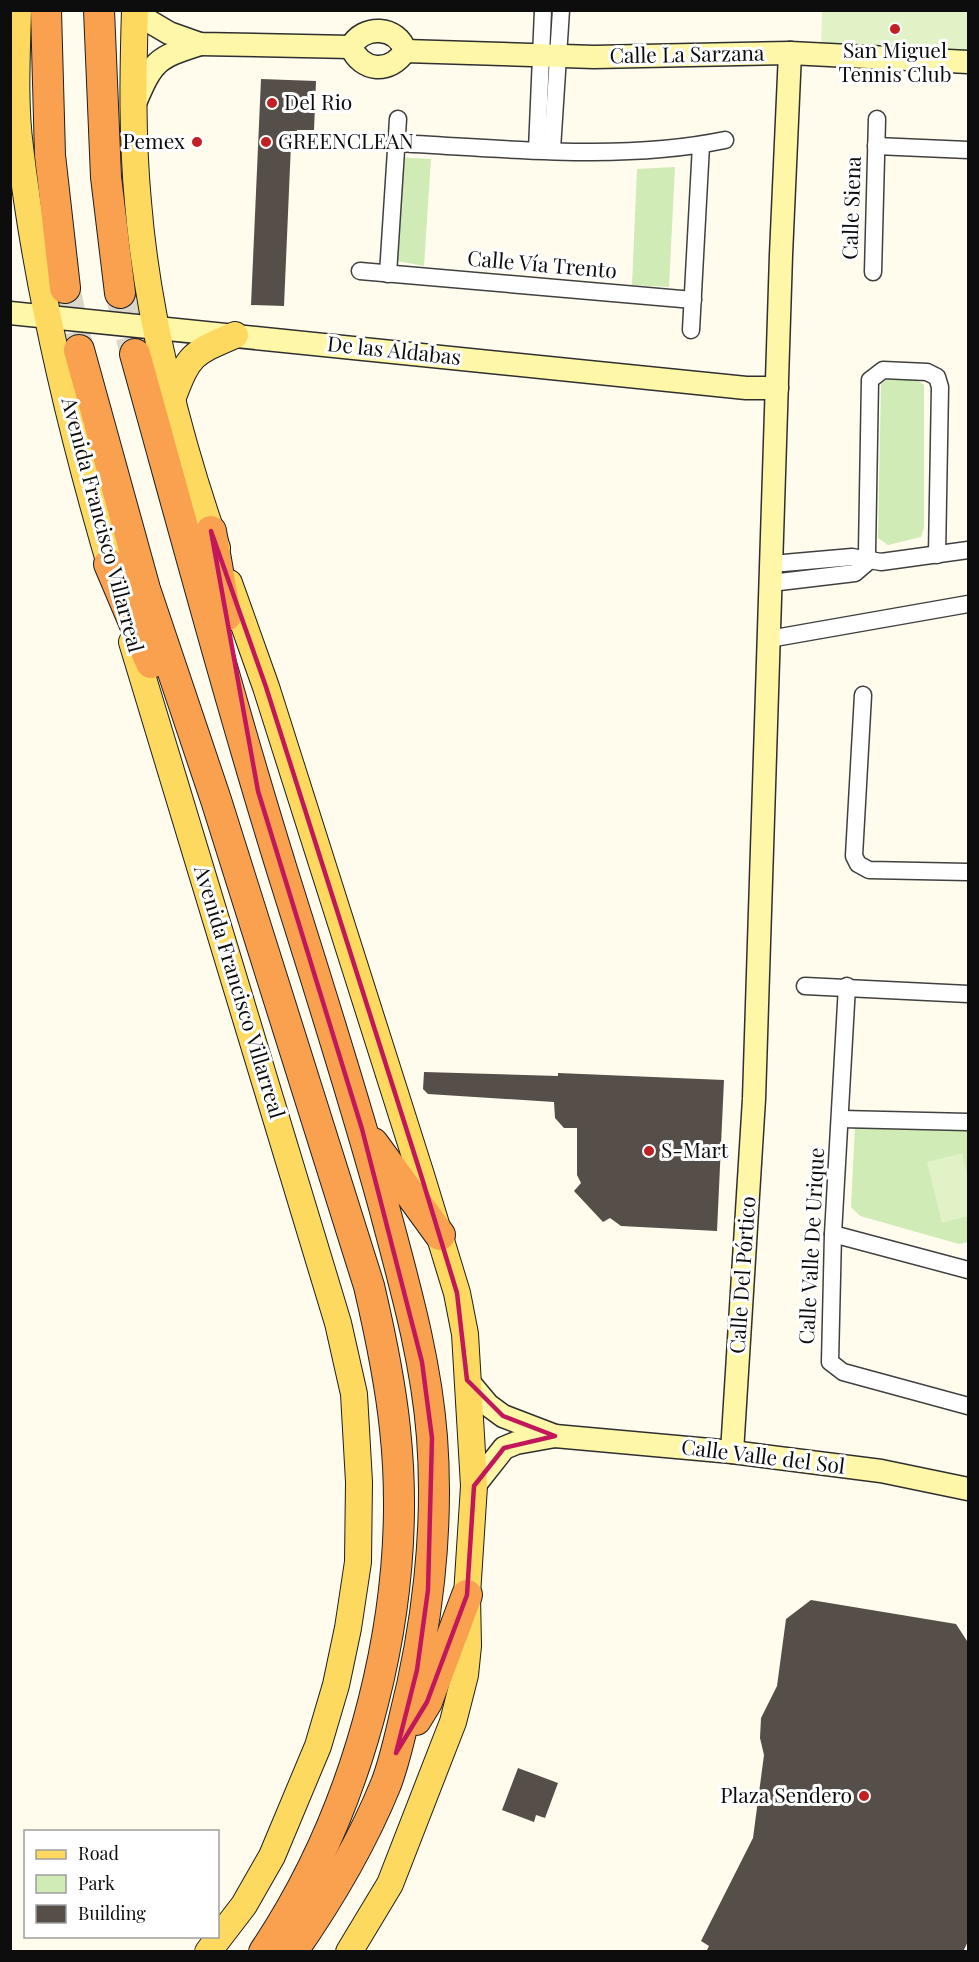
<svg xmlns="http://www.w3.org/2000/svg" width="979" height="1962" font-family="'Playfair Display',serif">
	<rect width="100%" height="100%" fill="#fffced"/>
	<!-- green -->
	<g fill="#d0ebb5">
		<path d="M395,157L431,159L424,266L392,260Z"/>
		<path d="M675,167L669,287L632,285L637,169Z"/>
		<path d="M888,379L917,380L924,385V528L921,537L888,545L878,538L881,384Z"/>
		<path d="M855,1125L968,1129V1242L959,1244L860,1216L851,1207Z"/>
	</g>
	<!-- pitch -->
	<g fill="#e2f2c7">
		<path d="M822,11H968V52L821,47Z"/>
		<path d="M962,1153L968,1179V1216L942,1223L927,1162Z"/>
	</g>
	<!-- building -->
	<g fill="#564e49">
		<path d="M261,79L316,81L314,130H297L296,144H291L284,306L251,305Z"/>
		<path d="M424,1072L558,1076V1073L724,1080L717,1231L621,1226L610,1218L603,1222L574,1191L581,1183L577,1175V1128H564L555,1118L554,1102L428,1094L423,1089Z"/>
		<path d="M811,1600L956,1624L969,1644V1939L963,1952H706L709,1946L701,1941L753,1838L764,1755L760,1738L761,1718L777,1686L786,1619Z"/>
		<path d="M518,1768L558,1783L545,1818L536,1815L534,1822L502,1810Z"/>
	</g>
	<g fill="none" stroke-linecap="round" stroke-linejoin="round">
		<!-- highway-tunnel -->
		<g stroke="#dbd8cb" stroke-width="30" stroke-dasharray="30 15" stroke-linecap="butt">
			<path d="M65,288L79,350"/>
			<path d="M120,293L135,354"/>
		</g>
		<!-- street casing -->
		<g stroke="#404040" stroke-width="19">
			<g id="street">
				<path d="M395,143C502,148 619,162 725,140"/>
				<path d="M876,146L968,150"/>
				<path d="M552,149L561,10"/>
				<path d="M537,150L543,10"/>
				<path d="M360,271L693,300"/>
				<path d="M873,272L877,119"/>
				<path d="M388,274L398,119"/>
				<path d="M691,330L701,145"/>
				<path d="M869,561L867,552L870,380L883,370L927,372L937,377L940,387L937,555"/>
				<path d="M772,564L852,557L881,562L968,550"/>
				<path d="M771,583L855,573L869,561"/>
				<path d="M769,639L968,604"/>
				<path d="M863,695L854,856L858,864L869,870L968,872"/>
				<path d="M805,986L968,994"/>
				<path d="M847,986L833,1234L830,1362L843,1372L968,1406"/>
				<path d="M842,1119L968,1122"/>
				<path d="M833,1234L968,1270"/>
			</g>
		</g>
		<!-- secondary casing -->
		<g stroke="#2f2f2f" stroke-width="25">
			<g id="secondary">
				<path d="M143,10L147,20L169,33L200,44L351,47"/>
				<path d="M351,47C363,24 398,26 405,51"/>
				<path d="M351,47C362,72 390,74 405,51"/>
				<path d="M405,51L594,57L790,53L968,62"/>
				<path d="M135,103C153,61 156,58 200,44"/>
				<path d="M10,313L746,388H777"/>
				<path d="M467,1380L488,1405L503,1416L555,1436"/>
				<path d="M732,1452L754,1099L781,255L790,53"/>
				<path d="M474,1486L504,1448L516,1443L555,1436L732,1452L881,1471L968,1489"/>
			</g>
		</g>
		<!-- primary casing -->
		<g stroke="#1e1e1e" stroke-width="28">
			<g id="primary">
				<path d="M18,10C17,55 14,103 20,147C37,293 73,440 115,581"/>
				<path d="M135,10C133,75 132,138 138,202C147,315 179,441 217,548"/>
				<path d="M173,397C189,354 193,353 235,335"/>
				<path d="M229,583L266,687L421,1175L457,1293L465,1334L474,1486L467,1595L468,1646L465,1675L453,1722L390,1884L349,1952"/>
				<path d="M132,642L338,1323L354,1394L359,1482L358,1562L348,1628L336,1685L318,1746L272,1856L244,1905L208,1952"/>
			</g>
		</g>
		<!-- highway casing -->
		<g stroke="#1e1e1e" stroke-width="32">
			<g id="highway">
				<path d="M46,10L50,155L65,288"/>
				<path d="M99,10L106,177L120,293"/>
				<path d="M79,350L145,589L216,800L369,1286C380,1333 390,1380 395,1429C414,1604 362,1806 264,1952"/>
				<path d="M135,354C183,526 229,699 282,870C317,982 353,1094 384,1207C404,1283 426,1358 432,1437C439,1530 427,1629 404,1719C399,1741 394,1763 386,1784C362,1843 329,1899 292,1952"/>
				<path d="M211,531L226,616"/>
				<path d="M109,564L151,663"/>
				<path d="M373,1143L440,1235"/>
				<path d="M416,1720L427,1702L467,1595"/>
			</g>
		</g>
		<!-- street -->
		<use href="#street" stroke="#fff" stroke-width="16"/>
		<!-- secondary -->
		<use href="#secondary" stroke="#fff7a8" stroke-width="22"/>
		<!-- primary -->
		<use href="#primary" stroke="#fdda5f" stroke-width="26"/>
		<!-- highway -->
		<use href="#highway" stroke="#faa150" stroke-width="30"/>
	</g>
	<!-- marked area -->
	<path fill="none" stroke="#c2185b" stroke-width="4.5" stroke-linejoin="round" d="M211,531L266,687L421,1175L457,1293L467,1380L503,1416L555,1436L504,1448L474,1486L467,1595L427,1702L396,1753L417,1670L428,1590L432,1438L422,1362L362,1129L258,791Z"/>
	<!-- markers -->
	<g fill="#c22025" stroke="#fff" stroke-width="2">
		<circle cx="895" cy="29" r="6"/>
		<circle cx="272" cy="103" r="6"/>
		<circle cx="197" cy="142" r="6"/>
		<circle cx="266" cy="142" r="6"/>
		<circle cx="649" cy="1151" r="6"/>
		<circle cx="864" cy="1796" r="6"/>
	</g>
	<g text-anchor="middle" stroke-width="6" stroke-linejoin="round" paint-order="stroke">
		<!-- poi labels -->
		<g font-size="21" fill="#0d0d0d" stroke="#fff" text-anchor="start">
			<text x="895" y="58" text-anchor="middle">San Miguel<tspan x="895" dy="24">Tennis Club</tspan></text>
			<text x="284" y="110">Del Rio</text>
			<text x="185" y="149" text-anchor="end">Pemex</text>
			<text x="278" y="149">GREENCLEAN</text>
			<text x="661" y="1158">S-Mart</text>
			<text x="852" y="1803" text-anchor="end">Plaza Sendero</text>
		</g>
		<!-- street labels -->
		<g font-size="21" fill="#0d0d0d" stroke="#fff">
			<text transform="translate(687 55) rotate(-1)" y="7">Calle La Sarzana</text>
			<text transform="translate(852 208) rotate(-88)" y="7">Calle Siena</text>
			<text transform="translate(542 265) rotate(5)" y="7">Calle Vía Trento</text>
			<text transform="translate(394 351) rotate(6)" y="7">De las Aldabas</text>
			<text transform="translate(102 525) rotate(75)" y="7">Avenida Francisco Villarreal</text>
			<text transform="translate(239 992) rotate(73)" y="7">Avenida Francisco Villarreal</text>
			<text transform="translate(812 1246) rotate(-87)" y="7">Calle Valle De Urique</text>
			<text transform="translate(743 1275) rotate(-86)" y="7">Calle Del Pórtico</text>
			<text transform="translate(763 1457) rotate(7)" y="7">Calle Valle del Sol</text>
		</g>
	</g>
	<!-- border -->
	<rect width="979" height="1962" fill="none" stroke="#0d0d0d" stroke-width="24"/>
	<!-- legend -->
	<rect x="24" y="1830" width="195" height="108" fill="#ffffff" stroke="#9e9e9e" stroke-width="1.5"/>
	<rect x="36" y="1850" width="30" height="9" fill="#fdda5f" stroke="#9e9e9e" stroke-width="1.5"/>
	<text x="78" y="1860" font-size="18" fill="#0d0d0d">Road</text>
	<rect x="36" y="1875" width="30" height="18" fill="#d0ebb5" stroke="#9e9e9e" stroke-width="1.5"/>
	<text x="78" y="1890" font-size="18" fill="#0d0d0d">Park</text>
	<rect x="36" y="1905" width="30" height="18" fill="#564e49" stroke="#9e9e9e" stroke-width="1.5"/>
	<text x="78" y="1920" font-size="18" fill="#0d0d0d">Building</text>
</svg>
